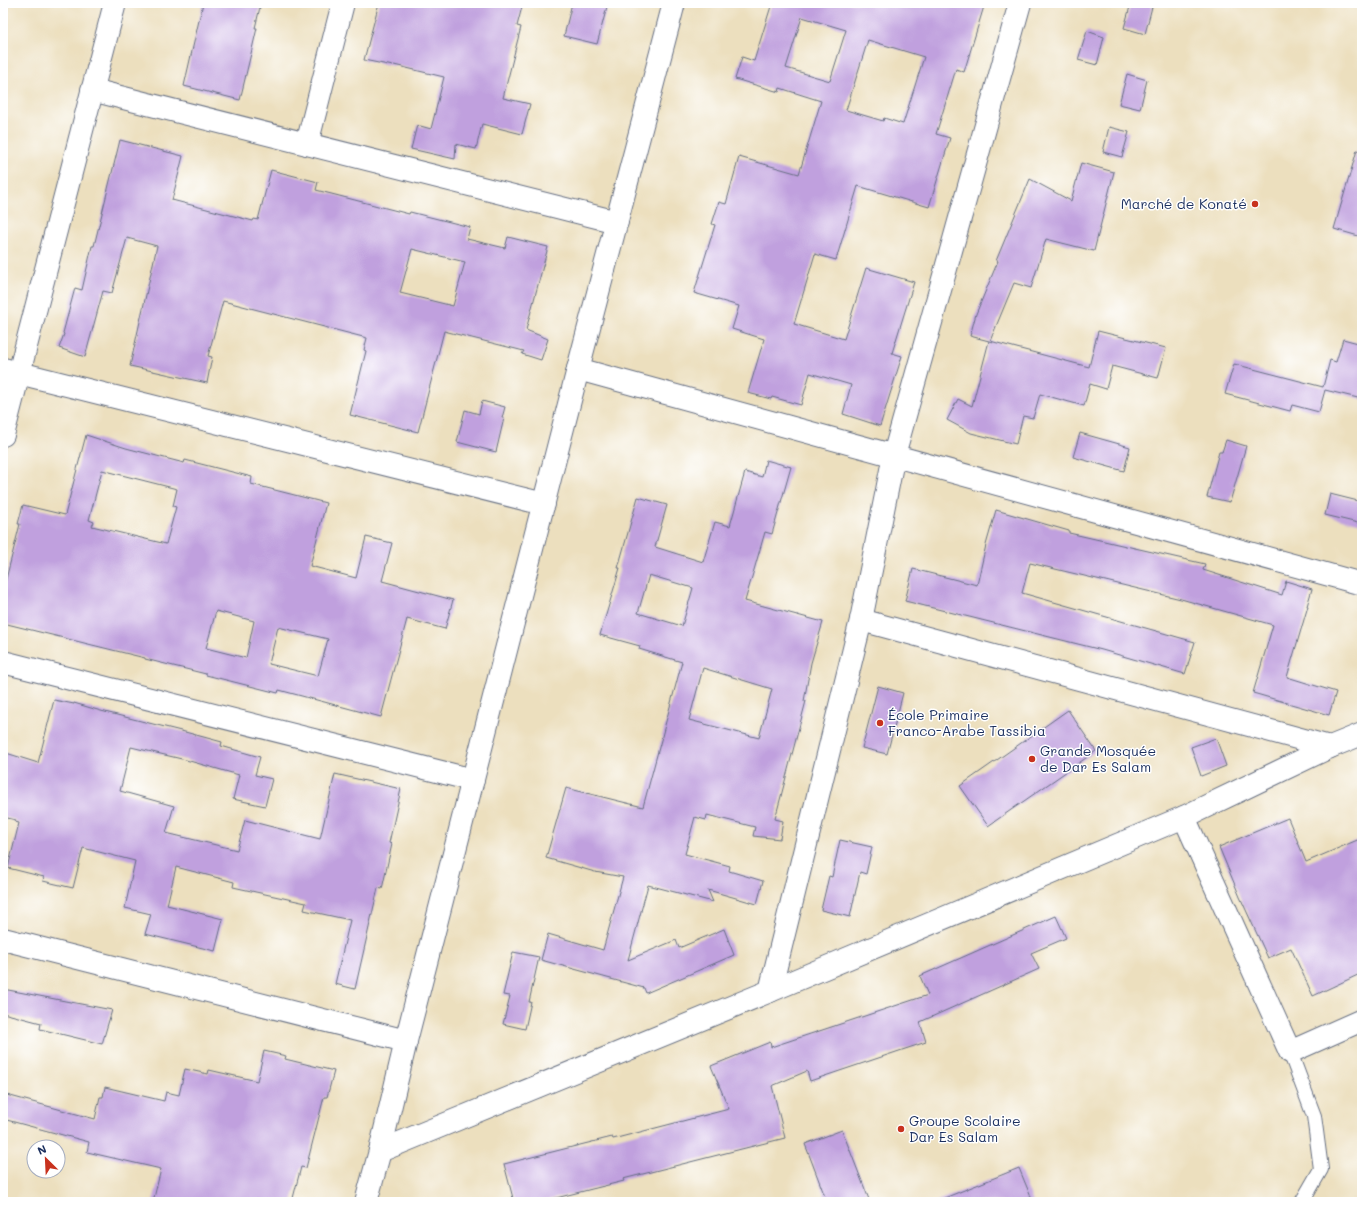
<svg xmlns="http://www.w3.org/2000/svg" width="1365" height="1205" font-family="Mali,sans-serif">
	<rect width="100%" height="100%" fill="#fff"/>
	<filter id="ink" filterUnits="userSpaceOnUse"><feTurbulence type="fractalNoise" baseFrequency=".025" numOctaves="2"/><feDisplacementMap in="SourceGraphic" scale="8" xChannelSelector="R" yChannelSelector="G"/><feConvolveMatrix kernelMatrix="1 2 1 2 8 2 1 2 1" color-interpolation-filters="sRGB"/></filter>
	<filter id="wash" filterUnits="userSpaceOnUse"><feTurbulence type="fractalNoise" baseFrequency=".012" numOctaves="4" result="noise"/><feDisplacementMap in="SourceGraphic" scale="16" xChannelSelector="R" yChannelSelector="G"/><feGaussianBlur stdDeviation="0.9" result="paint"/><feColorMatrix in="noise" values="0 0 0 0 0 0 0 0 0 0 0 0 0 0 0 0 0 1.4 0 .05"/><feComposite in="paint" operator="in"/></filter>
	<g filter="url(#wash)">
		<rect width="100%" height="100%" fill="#ecdfbe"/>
		<g id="blocks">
			<!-- building -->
			<g fill="#c0a0de" fill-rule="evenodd">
				<path d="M203,3H261L255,28H257L240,100L184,86Z"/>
				<path d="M379,3H523L517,26L521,27L503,98L530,104L522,134L482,124L476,149L456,144L455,159L411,149L417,125L431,129L444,77L394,65L393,66L364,60Z"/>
				<path d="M572,3H608L597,44L564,36Z"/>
				<path d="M772,3H985L964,72L956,69L936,134L950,138L929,207L858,186L836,260L815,254L794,324L844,339L866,268L914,282L892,353L902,356L880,426L843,414L851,385L810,373L801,405L772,397L771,399L748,393L764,339L732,329L739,306L694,293L715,225L712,224L719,202L726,204L739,157L799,174L821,101L780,88L779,92L735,79L742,57L754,61ZM802,17L846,30L830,81L786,68ZM868,40L924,57L903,124L884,118L883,121L846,110Z"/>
				<path d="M1131,3H1153L1145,34L1124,28Z"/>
				<path d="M1087,31L1104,37L1097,65L1078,60Z"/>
				<path d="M1127,74L1147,80L1140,109L1119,104Z"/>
				<path d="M1109,127L1129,132L1122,157L1103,152Z"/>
				<path d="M120,140L183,156L172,200L253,221L254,219L258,220L271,170L318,182L316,190L409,214L410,212L470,227L467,239L505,248L508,237L548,247L526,330L548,339L541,360L522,354L524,351L444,331L418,432L350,415L366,351L364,350L367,338L223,301L208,356L212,357L207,383L130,366L157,246L127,238L112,293L103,291L85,357L59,348L64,334L63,333L75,288L82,290L92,246H94ZM412,249L465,262L453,306L400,293Z"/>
				<path d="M1357,150L1362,151V237L1334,229Z"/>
				<path d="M1081,163L1114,172L1094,251L1046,239L1031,288L1014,283L990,341L1089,367L1098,331L1166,348L1158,378L1112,366L1106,389L1090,384L1084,406L1040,394L1033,418L1023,416L1016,444L971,433L947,420L958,399L972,406L989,341L970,336L976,314L998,261H996L1030,179L1071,201Z"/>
				<path d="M1343,339L1362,344V399L1325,390L1319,412L1292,405L1290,411L1225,394L1234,364L1323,387L1330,360L1336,362Z"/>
				<path d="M482,401L505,407L502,418H504L496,452L457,442L465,410L479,414Z"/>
				<path d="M1080,433L1130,447L1124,471L1073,457Z"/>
				<path d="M86,435L126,448L184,463L185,460L252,477L251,484L326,503L310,566L356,578L366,537L392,543L382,581L453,600L445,629L407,619L381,717L279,690L278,693L206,675V674L145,659V658L3,623V591L20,524H18L23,505L65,515ZM102,470L177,489L173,506L176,507L166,544L92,526L94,522L89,520ZM216,611L254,621L246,658L206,648ZM278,627L328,639L318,676L269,664Z"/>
				<path d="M1226,440L1246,446L1230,502L1207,497L1219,452H1222Z"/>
				<path d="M766,460L791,467L772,534L765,532L745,601L823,622L811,663L804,701H806L775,819L783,821L780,839L753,836L755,827L707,815L706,820L695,817L685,854L730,866L729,871L763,881L757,904L708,890L713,902L648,885L628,960L676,940L679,948L724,929L734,955L646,993L644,988L541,960L548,934L603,950L623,877L595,872L546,858L566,788L643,807L682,662L639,649L640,646L600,635L620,568H618L638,497L667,505L655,547L703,562L715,522L730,526L745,472L762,477ZM649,575L693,588L682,626L638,613ZM703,668L772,689L759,738L689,720Z"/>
				<path d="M1330,494L1362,502V524L1325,515Z"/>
				<path d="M996,510L1069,531V533L1205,564L1203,570L1282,595L1286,581L1312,589L1307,606H1308L1287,677L1336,692L1329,715L1253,693L1273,625L1181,599L1030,563L1022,593L1195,642L1185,674L1102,650L905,601L913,569L977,585L986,545Z"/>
				<path d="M878,686L903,693L887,754L862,748Z"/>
				<path d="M54,700L74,704V703L101,711L185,732L222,742L221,746L260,757L255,775L272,779L265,806L233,799L239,775L186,760L131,747L120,791L174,806L166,833L237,850L245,820L320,839L335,774L401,789L389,843L392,844L382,889L378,888L355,989L335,984L350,920L304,910L306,903L233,887L234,882L176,867L167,905L223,919L215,951L145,934L151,914L125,908L135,861L83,848L73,888L43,881L44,877L8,868L19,823L15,822L16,820L3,817V752L38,763Z"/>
				<path d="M1068,710L1096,751L988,826L960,786Z"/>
				<path d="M1216,738L1226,766L1201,776L1191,747Z"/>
				<path d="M1288,818L1306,862L1362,838V973L1313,996L1291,948L1268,958L1240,897L1219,847Z"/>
				<path d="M840,840L872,847L866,874L860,872L850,917L821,910L829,876L832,877Z"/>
				<path d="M1056,916L1066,938L1031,953L1039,969L920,1022L926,1042L810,1081L807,1071L772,1086L785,1138L623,1179L624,1181L540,1202H514L504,1164L612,1137L613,1139L729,1109L711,1066L770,1042L771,1047L928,995L920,976Z"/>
				<path d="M513,952L539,957L529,1002H531L525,1029L503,1024L510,996L503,995Z"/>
				<path d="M3,989L112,1010L102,1044L40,1029L41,1023L3,1013Z"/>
				<path d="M264,1051L286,1056L285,1059L334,1071L327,1097H324L306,1168L301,1167L292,1202H153L161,1169L87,1152L89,1142L3,1119V1094L95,1119L100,1097H103L105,1087L164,1101L166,1092L179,1095L185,1069L208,1074L209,1070L257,1081Z"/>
				<path d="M842,1130L870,1202H827L805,1144Z"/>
				<path d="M1019,1168L1033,1202H937V1201Z"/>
			</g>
		</g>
	</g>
	<g filter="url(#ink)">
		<use href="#blocks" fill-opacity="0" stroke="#646d80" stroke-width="1"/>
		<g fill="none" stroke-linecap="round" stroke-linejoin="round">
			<!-- lane casing -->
			<g stroke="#646d80" stroke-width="16">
				<path id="lane" d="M1290,1052L1314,1116L1321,1169L1302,1202"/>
			</g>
			<!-- street casing -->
			<g stroke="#646d80" stroke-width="24">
				<g id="street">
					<path d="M92,90L617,222"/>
					<path d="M307,144L343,3"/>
					<path d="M3,369L544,504"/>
					<path d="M578,369L1362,584"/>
					<path d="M3,435L115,3"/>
					<path d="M861,620L1330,747"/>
					<path d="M3,662L473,780"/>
					<path d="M1184,817L1290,1052L1362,1020"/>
					<path d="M3,939L406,1041"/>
					<path d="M770,991L861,620L894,455L1020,3"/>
					<path d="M380,1151L770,991L1184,817L1330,747L1362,734"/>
				</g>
			</g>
			<!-- secondary casing -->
			<g stroke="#646d80" stroke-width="24">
				<path id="secondary" d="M366,1202L380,1151L406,1041L578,369L674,3"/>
			</g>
			<!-- lane -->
			<use href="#lane" stroke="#fff" stroke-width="14"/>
			<!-- street -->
			<use href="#street" stroke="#fff" stroke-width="22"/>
			<!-- secondary -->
			<use href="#secondary" stroke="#fff" stroke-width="22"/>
		</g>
	</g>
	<!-- markers -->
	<g fill="#c8321e" stroke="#fff" stroke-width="1.5">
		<circle cx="1255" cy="204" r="4"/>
		<circle cx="880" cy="723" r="4"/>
		<circle cx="1032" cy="759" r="4"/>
		<circle cx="901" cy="1129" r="4"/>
	</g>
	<g text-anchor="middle" stroke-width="3" stroke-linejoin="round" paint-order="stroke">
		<!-- poi labels -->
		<g font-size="14" fill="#1b2f5e" stroke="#fff" text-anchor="start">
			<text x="1247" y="209" text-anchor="end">Marché de Konaté</text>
			<text x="888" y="720">École Primaire<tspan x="888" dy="16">Franco-Arabe Tassibia</tspan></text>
			<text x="1040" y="756">Grande Mosquée<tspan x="1040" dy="16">de Dar Es Salam</tspan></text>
			<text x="909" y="1126">Groupe Scolaire<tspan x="909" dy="16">Dar Es Salam</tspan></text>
		</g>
	</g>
	<!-- margin -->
	<rect width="1365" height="1205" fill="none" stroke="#fff" stroke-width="16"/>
	<!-- north arrow -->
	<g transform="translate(46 1159) rotate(336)"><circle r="19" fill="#ffffff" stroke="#a4acbf"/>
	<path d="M0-3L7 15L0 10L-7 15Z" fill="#c8321e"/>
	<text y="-6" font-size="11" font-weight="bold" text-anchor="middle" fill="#1b2f5e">N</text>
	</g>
</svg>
